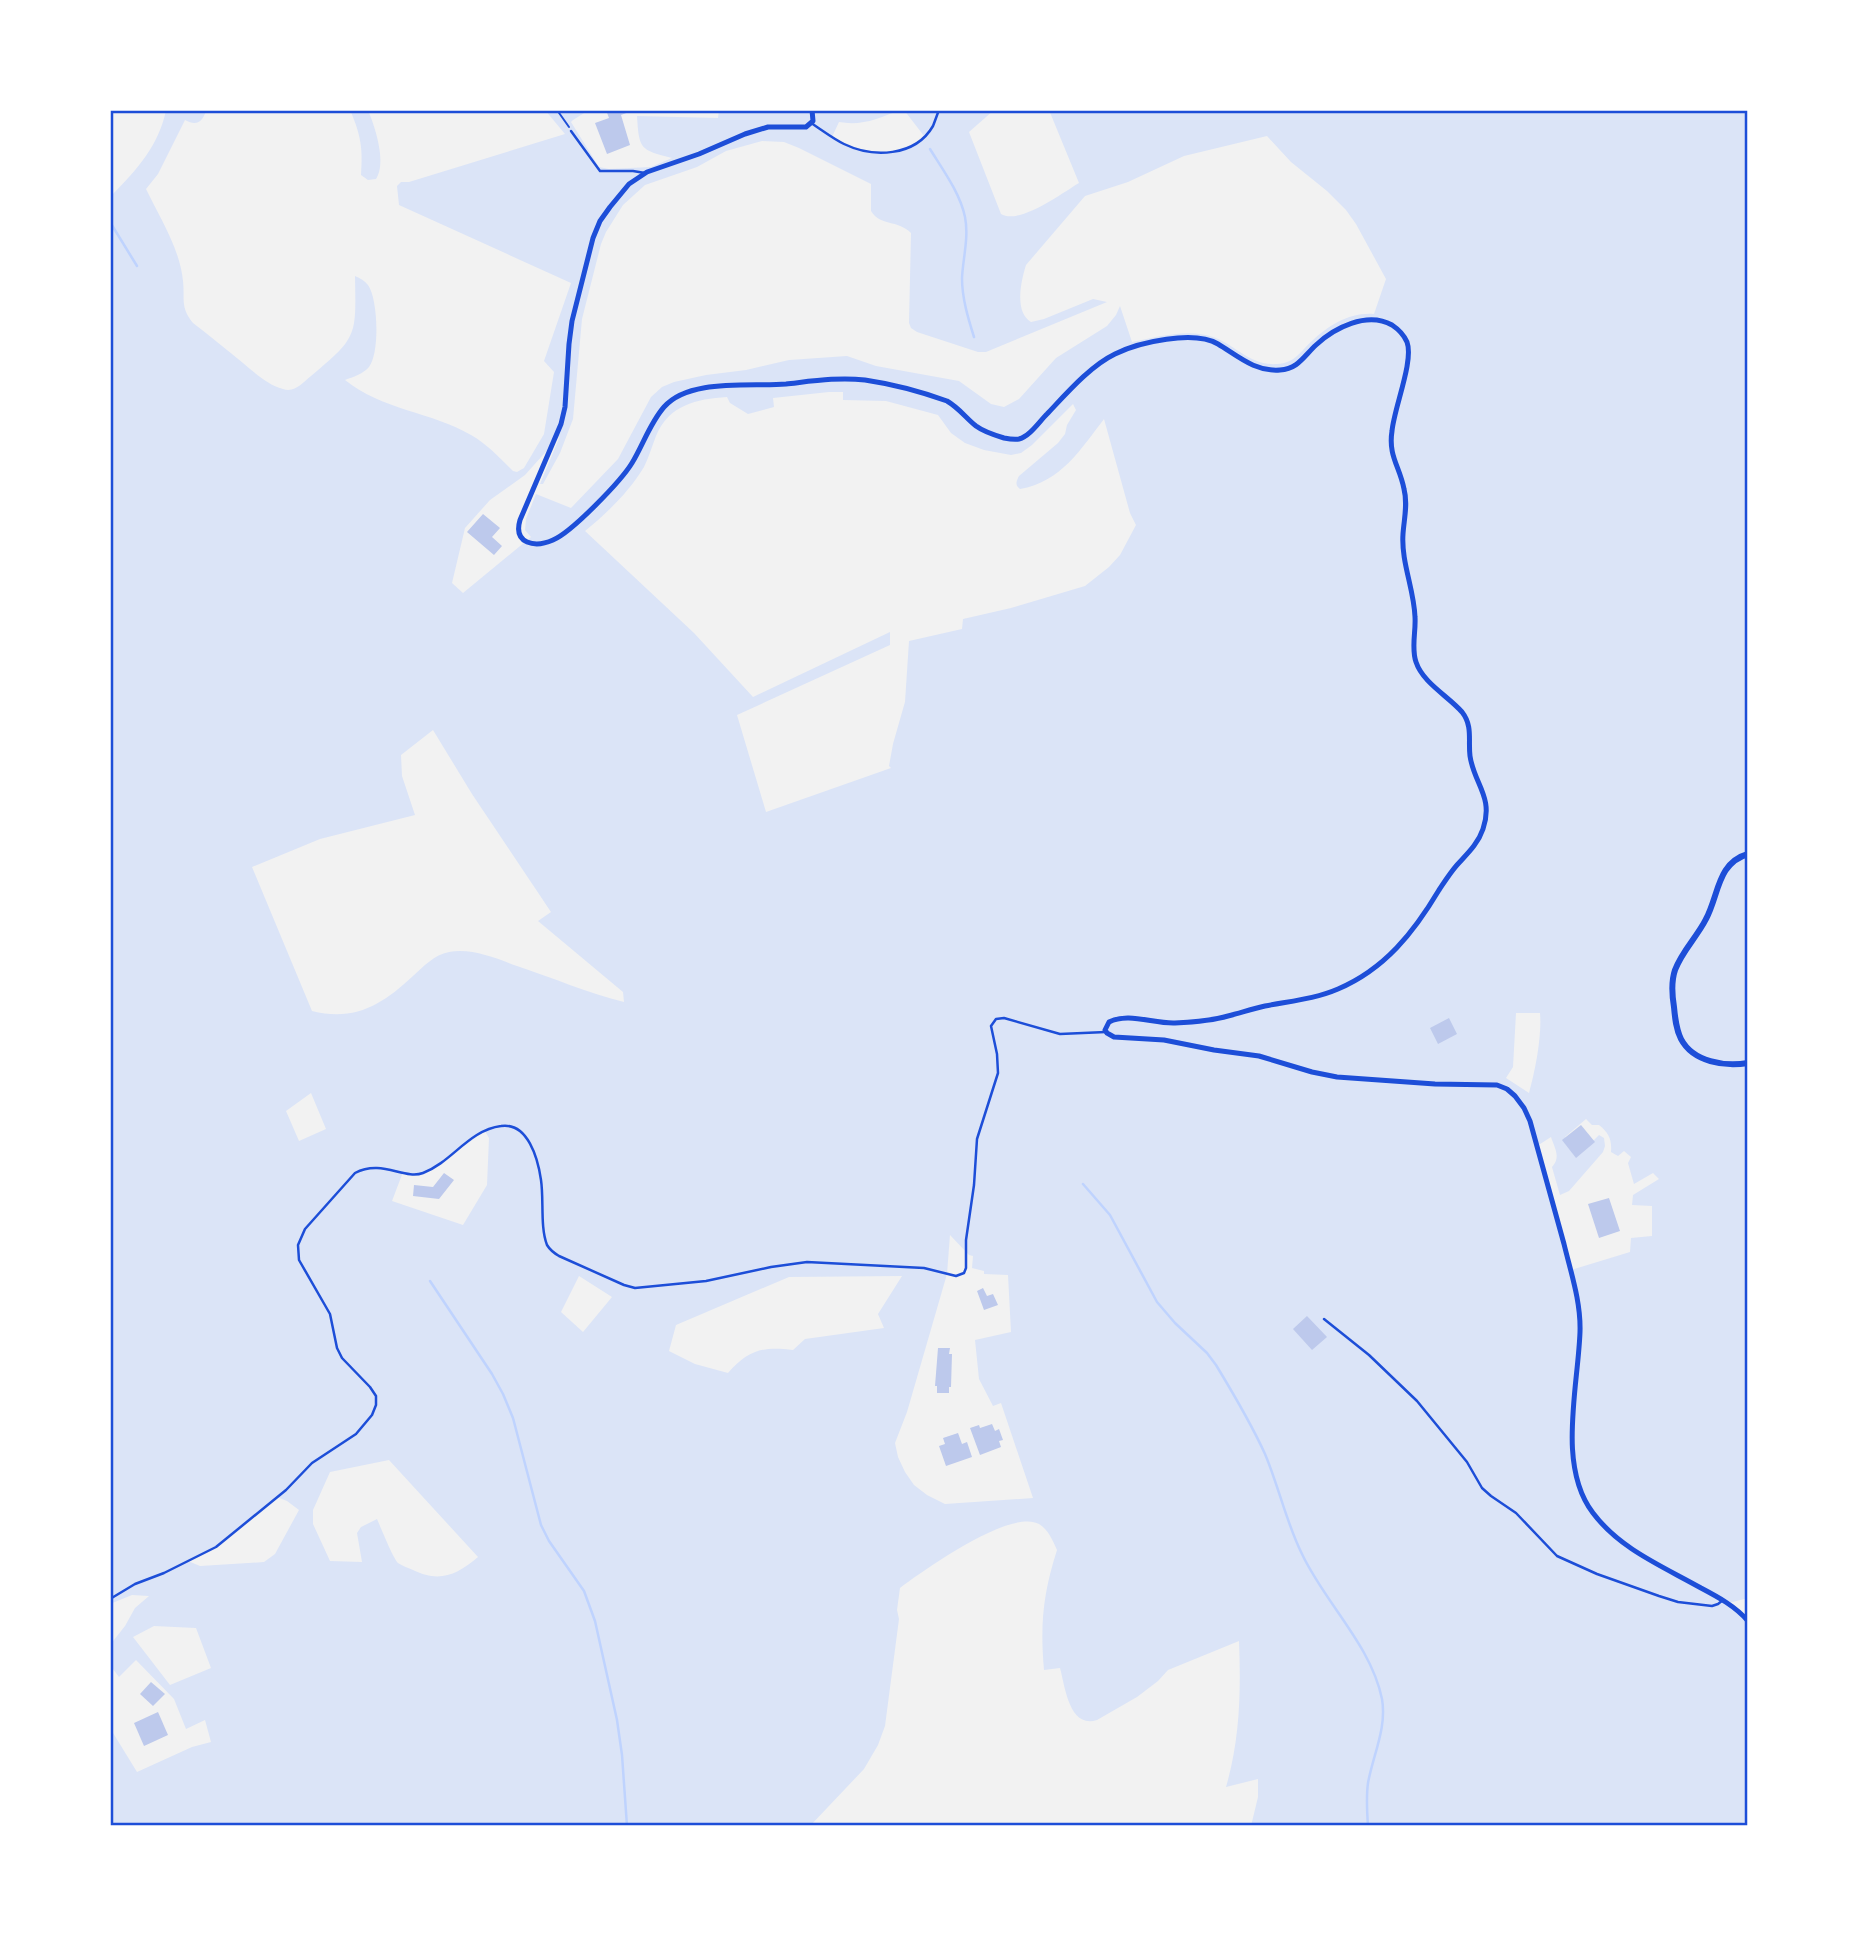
<svg xmlns="http://www.w3.org/2000/svg" width="1858" height="1936" font-family="'Exo 2',sans-serif">
	<rect width="100%" height="100%" fill="#f2f2f2"/>
	<!-- green -->
	<g fill="#dbe4f7" fill-rule="evenodd">
		<path d="M166,110L206,111C202,123 196,126 185,120L158,174L146,189C160,218 180,249 183,281C185,299 180,307 193,323C210,336 226,349 243,363C255,373 268,385 283,389C295,393 302,383 311,376C358,337 356,336 355,276C360,278 365,281 368,285C378,299 380,353 369,367C363,374 353,377 345,380C382,410 432,412 471,435C487,444 500,458 513,471L517,472L524,468L544,434L554,372L544,361L571,283L399,205L397,186L401,182H409L565,134L545,110H589L573,120L571,122L599,167L609,169L651,167L672,158C640,150 639,149 637,116L718,118L719,110H899C879,119 861,126 839,122L832,137C860,154 898,160 924,136L904,110H994L969,132L1001,214C1020,225 1062,193 1079,183L1049,110H1748V1598L1729,1603L1748,1621V1821L1737,1824L1736,1826H1251L1258,1797V1779L1226,1787C1240,1739 1241,1691 1239,1641L1168,1670L1158,1681L1137,1697L1097,1720C1069,1729 1065,1686 1060,1668L1044,1670C1040,1624 1043,1594 1057,1550C1053,1541 1048,1529 1039,1524C1011,1508 924,1570 900,1588L897,1610L899,1619L885,1726L878,1745L864,1769L810,1826H110V1728L137,1772L192,1747L211,1742L205,1720L186,1729L174,1699L136,1660L119,1677L110,1665V1645L125,1626L135,1608L149,1596L132,1595L110,1604V194L112,195C137,170 159,145 166,110ZM1267,136L1291,162L1327,191L1346,210L1356,224L1386,279L1374,314C1350,312 1329,325 1312,341C1300,352 1295,363 1277,364C1250,366 1236,345 1213,337C1188,328 1157,337 1132,342L1120,306L1116,315L1107,326L1056,358L1019,399L1004,407L991,404L959,381L876,366L847,356L789,360L746,370L706,375L674,382L662,387L651,397L618,459L571,508L536,494L526,519L525,530L531,537L463,593L452,583L465,528L490,500L525,475L560,436L540,484H543L560,453L573,419L582,319L601,244L606,232L623,205L645,185L697,167L726,151L762,141L784,142L799,148L871,184V211C881,227 897,219 911,233L909,323L911,328L917,332L978,352H986L1107,302L1093,299L1044,319L1031,322C1014,312 1021,281 1026,265L1085,196L1128,182L1184,156ZM829,392H843V400L886,401L938,415L951,433L965,443L984,450L1011,455L1021,453L1032,445L1073,404L1076,410L1067,425L1065,434L1058,443L1019,476C1016,482 1015,485 1020,489C1061,482 1081,449 1104,419L1130,513L1136,525L1120,555L1109,567L1085,586L1011,608L963,619L962,629L909,641L905,702L893,744L889,766L891,768L766,812L737,715L890,645V632L753,697L694,633L585,531C607,513 629,492 644,467C649,457 652,446 656,436C669,405 696,399 727,397L730,403L748,414L774,407L773,398ZM433,730L472,794L551,912L538,921L623,992L624,1002C590,994 551,977 517,966C495,958 472,948 449,952C434,955 424,966 413,976C383,1004 355,1022 312,1011L252,867L320,839L415,815L402,776L401,755ZM1516,1013H1540C1542,1036 1535,1072 1529,1093L1506,1078L1513,1067ZM311,1093L326,1129L299,1141L286,1111ZM1586,1119L1592,1125H1599C1609,1133 1612,1140 1611,1152L1618,1156L1624,1151L1631,1157L1628,1163L1634,1184L1653,1173L1659,1179L1633,1195L1632,1205L1652,1206V1236L1631,1238L1630,1252L1571,1270L1537,1146L1551,1137C1555,1149 1561,1157 1552,1167L1560,1195L1569,1191L1603,1152L1605,1146L1604,1138L1599,1135L1580,1154L1565,1137ZM485,1131L489,1138L487,1185L463,1225L392,1201L403,1172L415,1175L430,1170ZM950,1235L969,1255L973,1256L972,1268L984,1271V1274L1008,1275L1011,1332L975,1340L979,1379L993,1406L1001,1403L1033,1498L945,1504L927,1495L914,1485L905,1472L898,1457L895,1443L907,1412L947,1274ZM579,1276L612,1297L583,1332L561,1312ZM902,1276L878,1314L884,1328L805,1339L793,1350C764,1346 748,1350 728,1373L695,1364L669,1351L676,1325L789,1277ZM389,1460L478,1557C457,1575 439,1583 413,1570C409,1568 402,1566 398,1563C393,1558 381,1528 377,1519L361,1527L357,1533L362,1562L330,1561L313,1524V1510L330,1472ZM277,1497L287,1501L299,1510L275,1554L264,1562L200,1566L188,1561L223,1542ZM154,1626L196,1628L211,1668L170,1685L133,1637Z"/>
		<path d="M350,110H368C375,127 387,163 376,179L368,180L361,175C363,149 361,135 350,110Z"/>
	</g>
	<g fill="none" stroke-linecap="round" stroke-linejoin="round">
		<!-- stream -->
		<g stroke="#bfd3fe" stroke-width="2.5">
			<path d="M930,149C943,170 960,193 965,217C969,237 963,258 962,278C962,298 968,318 974,337"/>
			<path d="M110,222L137,266"/>
			<path d="M1083,1184L1110,1215L1157,1302L1175,1323L1207,1353L1216,1365C1233,1393 1251,1423 1265,1454C1279,1487 1286,1522 1302,1554C1325,1603 1371,1645 1382,1699C1387,1728 1373,1755 1368,1783C1366,1797 1367,1812 1368,1826"/>
			<path d="M430,1281L492,1374L503,1394L513,1418L541,1525L549,1541L584,1591L595,1621L617,1720L622,1755L627,1826"/>
		</g>
	</g>
	<!-- building -->
	<g fill="#bdc9ec">
		<path d="M606,110H628L629,112L621,115L630,145L607,154L595,123L609,118Z"/>
		<path d="M483,514L500,528L492,537L502,546L494,555L467,532Z"/>
		<path d="M1449,1018L1457,1034L1438,1044L1430,1028Z"/>
		<path d="M1581,1125L1595,1142L1576,1158L1562,1140Z"/>
		<path d="M444,1173L454,1180L439,1199L413,1196L414,1185L433,1187Z"/>
		<path d="M1609,1198L1620,1231L1599,1238L1588,1204Z"/>
		<path d="M983,1288L987,1296L993,1294L998,1305L984,1310L977,1291Z"/>
		<path d="M1307,1316L1327,1337L1312,1350L1293,1329Z"/>
		<path d="M938,1348H950L949,1354H952L951,1387H949V1393H937V1386H935Z"/>
		<path d="M992,1424L995,1431L999,1429L1003,1440L999,1441L1001,1447L980,1455L970,1428L979,1425L980,1428Z"/>
		<path d="M958,1433L962,1444L967,1442L972,1457L946,1466L939,1446L945,1444L943,1438Z"/>
		<path d="M151,1682L165,1694L153,1706L140,1694Z"/>
		<path d="M158,1712L168,1735L144,1746L134,1723Z"/>
	</g>
	<g fill="none" stroke-linecap="round" stroke-linejoin="round">
		<!-- path -->
		<path stroke="#1d4ed8" stroke-width="2" d="M557,110L569,127"/>
		<!-- service -->
		<g stroke="#1d4ed8" stroke-width="2.5">
			<path d="M811,123C822,130 832,138 844,144C873,158 915,157 933,126C935,121 937,115 939,110"/>
			<path d="M571,131L600,171H633L645,173"/>
			<path d="M1324,1319L1369,1355L1417,1401L1467,1462L1482,1488L1491,1496L1516,1513L1557,1556L1597,1574L1659,1596L1678,1602L1712,1606L1718,1604L1723,1600"/>
			<path d="M110,1599L135,1584L164,1573L216,1547L286,1490L312,1463L356,1434L372,1415L376,1405V1396L370,1387L342,1358L337,1348L330,1314L299,1260L298,1245L305,1229L355,1173C382,1159 404,1180 423,1173C452,1162 469,1130 501,1126C528,1122 538,1159 541,1180C544,1200 540,1227 547,1245C550,1250 554,1253 559,1256L624,1285L635,1288L706,1281L771,1267L807,1262L924,1268L956,1276L964,1273L966,1268V1240L974,1185L977,1139L998,1073L997,1054L991,1026L996,1019L1004,1018L1060,1034L1106,1032"/>
		</g>
		<!-- tertiary -->
		<path stroke="#1d4ed8" stroke-width="5" d="M812,110L813,121L806,127H768L745,134L699,154L647,172L629,184L610,207L600,221L593,238L572,321L569,344L565,407L561,424L520,520C513,544 535,548 553,540C572,532 621,481 632,463C643,445 650,423 664,407C689,378 750,387 786,384C813,381 838,377 865,380C892,384 922,392 947,401C959,408 966,418 976,426C984,432 994,435 1004,438C1009,439 1014,440 1019,439C1030,436 1039,422 1047,414C1066,394 1090,366 1115,354C1139,342 1194,330 1218,344C1238,356 1255,372 1280,370C1298,369 1304,356 1316,345C1334,328 1367,311 1392,325C1398,329 1404,335 1407,342C1414,361 1394,408 1392,431C1388,456 1400,467 1404,489C1408,504 1404,519 1403,534C1401,562 1414,589 1415,617C1416,632 1411,648 1416,662C1423,683 1448,696 1462,712C1473,726 1468,740 1470,756C1474,784 1494,797 1483,829C1478,844 1467,854 1457,865C1450,873 1445,881 1439,890C1414,932 1385,969 1338,989C1315,999 1290,1001 1265,1006C1252,1009 1240,1013 1228,1016C1211,1021 1193,1022 1175,1023C1154,1024 1128,1012 1109,1022L1105,1030L1107,1033L1114,1037L1164,1040L1214,1050L1259,1056L1312,1072L1337,1077L1435,1084L1497,1085L1507,1089L1515,1096L1524,1108L1530,1121C1541,1162 1553,1203 1564,1244C1571,1273 1581,1302 1580,1332C1578,1388 1557,1466 1593,1513C1620,1549 1662,1566 1701,1588C1718,1597 1735,1606 1748,1621"/>
		<!-- secondary -->
		<path stroke="#1d4ed8" stroke-width="6" d="M1748,854C1717,863 1719,895 1706,919C1697,937 1682,951 1675,970C1671,982 1672,995 1674,1007C1675,1018 1676,1029 1681,1039C1693,1062 1725,1067 1748,1063"/>
	</g>
	<!-- border -->
	<rect width="1858" height="1936" fill="none" stroke="#ffffff" stroke-width="224"/>
	<rect x="112" y="112" width="1634" height="1712" fill="none" stroke="#1d4ed8" stroke-width="2.5"/>
</svg>
